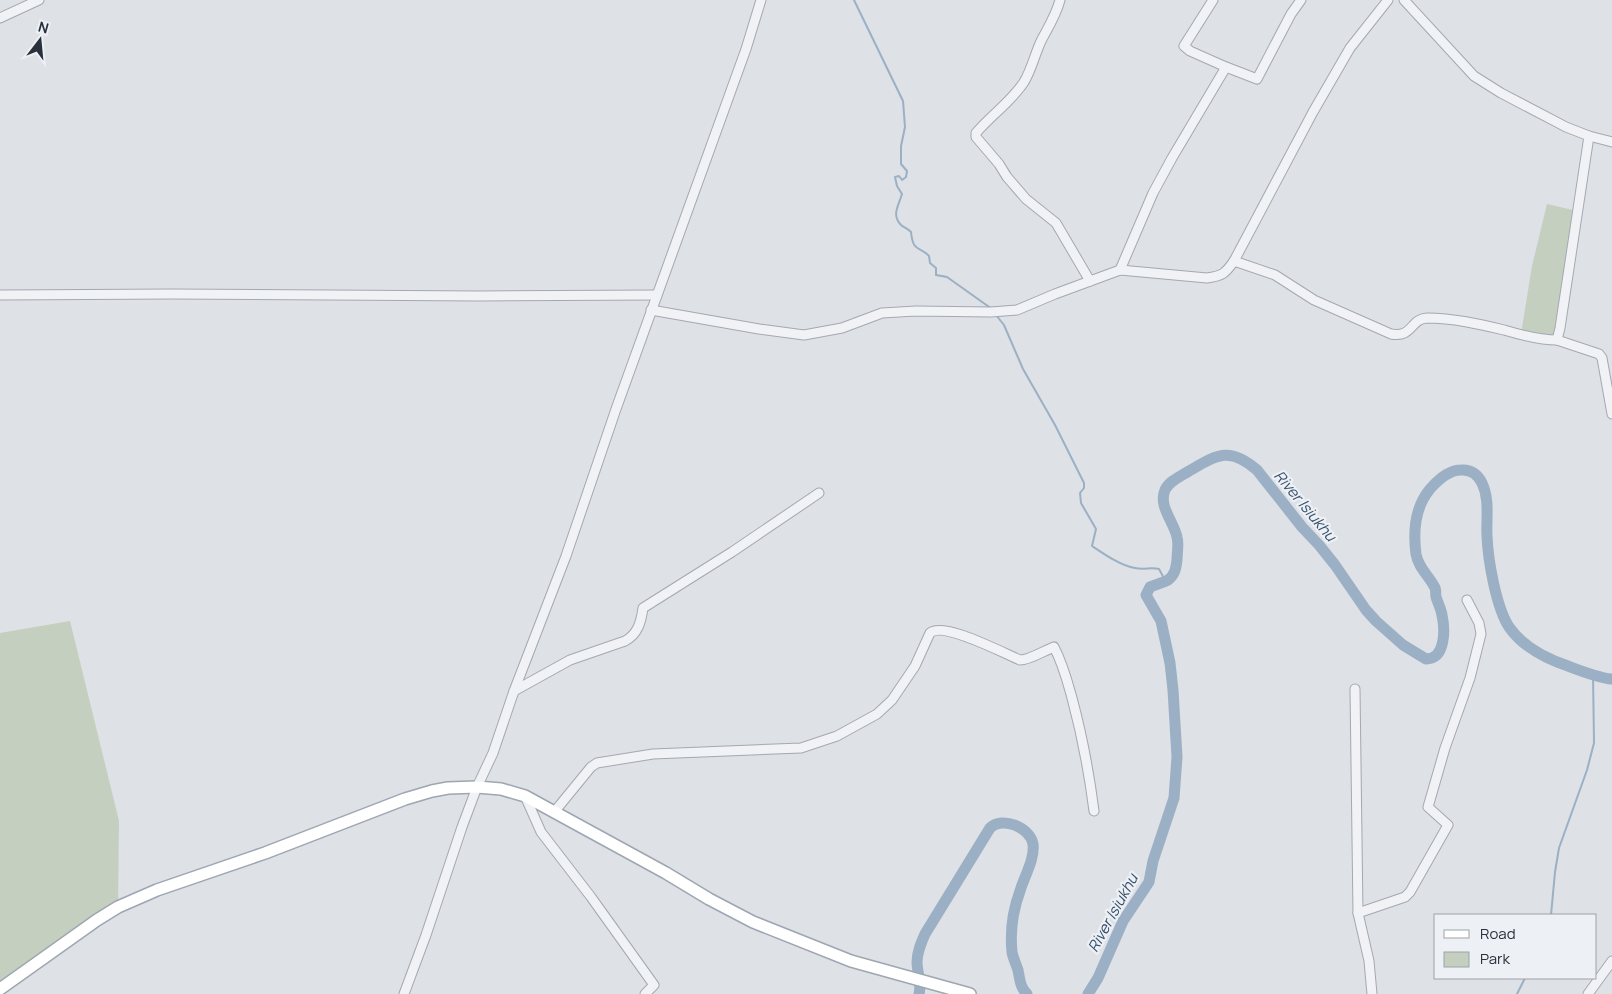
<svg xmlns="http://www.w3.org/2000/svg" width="1612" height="994" font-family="Manrope,sans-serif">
	<rect width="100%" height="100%" fill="#dee1e6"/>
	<!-- green -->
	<g fill="#c4cfbf">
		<path d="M1547,204L1577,211L1556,339L1521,334L1532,266Z"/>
		<path d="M70,621L119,821L118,907L0,989V633Z"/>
	</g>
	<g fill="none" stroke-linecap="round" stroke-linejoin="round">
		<!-- stream -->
		<g stroke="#9bb0c4" stroke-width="2">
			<path d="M854,0L903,101L905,127L901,146V164L907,171L906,177L902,180L899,176L895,177L897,186L902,194C899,205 891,215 901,225C905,228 908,229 911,232C913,253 920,246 929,256L930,263L936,268V275L947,277L992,309"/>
			<path d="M996,315L1004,325L1023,369L1055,425L1084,483V488L1080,493L1081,503L1096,529L1092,546C1104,554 1121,566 1135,568C1144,570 1151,567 1159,569L1166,582"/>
			<path d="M1551,915L1555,872L1559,848L1587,770L1594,743L1593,674"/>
			<path d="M1517,994L1525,978"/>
		</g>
		<!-- river -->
		<g stroke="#9bb0c4" stroke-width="11">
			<path d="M919,994C922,984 917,972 917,962C917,952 921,943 925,934L990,828C1002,816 1030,827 1033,844C1035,859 1024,877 1020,891C1013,910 1010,932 1012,952C1013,958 1016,964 1018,970C1020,980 1020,987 1027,994"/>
			<path d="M1088,994L1098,978L1123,921L1149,882L1153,861L1174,798L1177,757L1173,690L1170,663L1161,621L1146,595L1150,587C1156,584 1163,583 1168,580C1175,575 1176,568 1177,560C1177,552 1179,544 1177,537C1174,522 1158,506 1165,490C1169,481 1181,476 1189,471C1217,455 1229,446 1257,470L1302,527L1319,545L1335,565L1366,610L1376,621L1403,645L1426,659C1446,659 1445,629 1442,615C1441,609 1438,603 1436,597C1435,593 1437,590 1434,586C1428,575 1418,567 1416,554C1413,531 1415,507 1430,489C1437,481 1449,470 1461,470C1471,469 1478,475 1482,483C1490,500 1486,518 1487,536C1488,560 1496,607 1509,627C1523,647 1547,659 1568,666C1581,671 1599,678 1612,679"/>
		</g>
		<!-- minor casing -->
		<g stroke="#a4a8b0" stroke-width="11">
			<g id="minor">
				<path d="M1060,0C1056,15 1049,26 1042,39C1035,53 1032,69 1024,82C1011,102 991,115 976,133V137L999,164L1007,177L1026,199L1056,223L1090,281"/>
				<path d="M1404,0L1474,76L1501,93L1566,127L1589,136L1612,142"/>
				<path d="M0,18L39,0"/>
				<path d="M1226,67L1257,79L1291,14L1301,0"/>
				<path d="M1234,261L1275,275L1314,300L1391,334C1413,338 1410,319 1427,318C1453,318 1479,324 1504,330C1521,335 1539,340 1557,340L1560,328L1589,136"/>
				<path d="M1120,270L1153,193L1172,158L1226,67L1190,51L1184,46L1213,0"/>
				<path d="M0,295L172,294L480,296L657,295"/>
				<path d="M651,310L759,329L804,335L842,328L882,313L916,311L991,312L1017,310L1055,294L1120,270L1207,278C1222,276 1225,274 1234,261L1313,112L1350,48L1388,0"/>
				<path d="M1557,340L1599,354L1602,358L1612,414"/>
				<path d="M1355,689L1358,913L1369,961L1372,994"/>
				<path d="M514,691L570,660L625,641C638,634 641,622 643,608L732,552L819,493"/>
				<path d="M525,796L541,832L591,897L654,985L645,994"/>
				<path d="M555,811L591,767L597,763L653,754L801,748L837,736L877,714L892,700L915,666L930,633C943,621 1003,653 1020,660C1030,660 1043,651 1054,647C1063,664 1067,680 1072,698C1082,735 1089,772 1094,811"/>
				<path d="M1358,913L1405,897L1410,892L1448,825L1428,807L1445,748L1470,678L1481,634L1479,623L1467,600"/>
				<path d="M404,994L426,935L462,827L477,787L493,753L514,691L566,556L616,409L746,49L761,0"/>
				<path d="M1588,994L1612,961"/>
			</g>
		</g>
		<!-- major casing -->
		<g stroke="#9ea6b1" stroke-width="14">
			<path id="major" d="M0,989L97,920L118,907L157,890L265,853L405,799L432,791L448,788L477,787L501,789L525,796L666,873L709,899L753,922L851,961L970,994"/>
		</g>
		<!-- minor -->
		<use href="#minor" stroke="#f0f2f5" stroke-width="9"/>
		<!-- major -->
		<use href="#major" stroke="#fff" stroke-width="11"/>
	</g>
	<g text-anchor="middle" stroke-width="4.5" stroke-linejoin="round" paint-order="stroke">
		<!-- water labels -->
		<g font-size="15" font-style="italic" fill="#36506c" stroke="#edf0f4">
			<text transform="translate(1305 506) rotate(50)" y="5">River Isiukhu</text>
			<text transform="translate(1113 913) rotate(-61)" y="5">River Isiukhu</text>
		</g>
	</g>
	<!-- legend -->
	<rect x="1434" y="914" width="162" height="65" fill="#edf0f4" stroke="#9ea3aa"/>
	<rect x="1444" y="930" width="25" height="8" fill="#ffffff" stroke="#9ea3aa"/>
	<text x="1480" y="939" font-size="15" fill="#28303c">Road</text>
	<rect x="1444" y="952" width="25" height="15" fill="#c4cfbf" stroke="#9ea3aa"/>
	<text x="1480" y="964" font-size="15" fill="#28303c">Park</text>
	<!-- north arrow -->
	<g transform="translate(40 40) rotate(16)" stroke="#edf0f4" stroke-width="4" paint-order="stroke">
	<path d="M0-4L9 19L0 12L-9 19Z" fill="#28303c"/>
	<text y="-8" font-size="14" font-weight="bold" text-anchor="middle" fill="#28303c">N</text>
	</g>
</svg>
